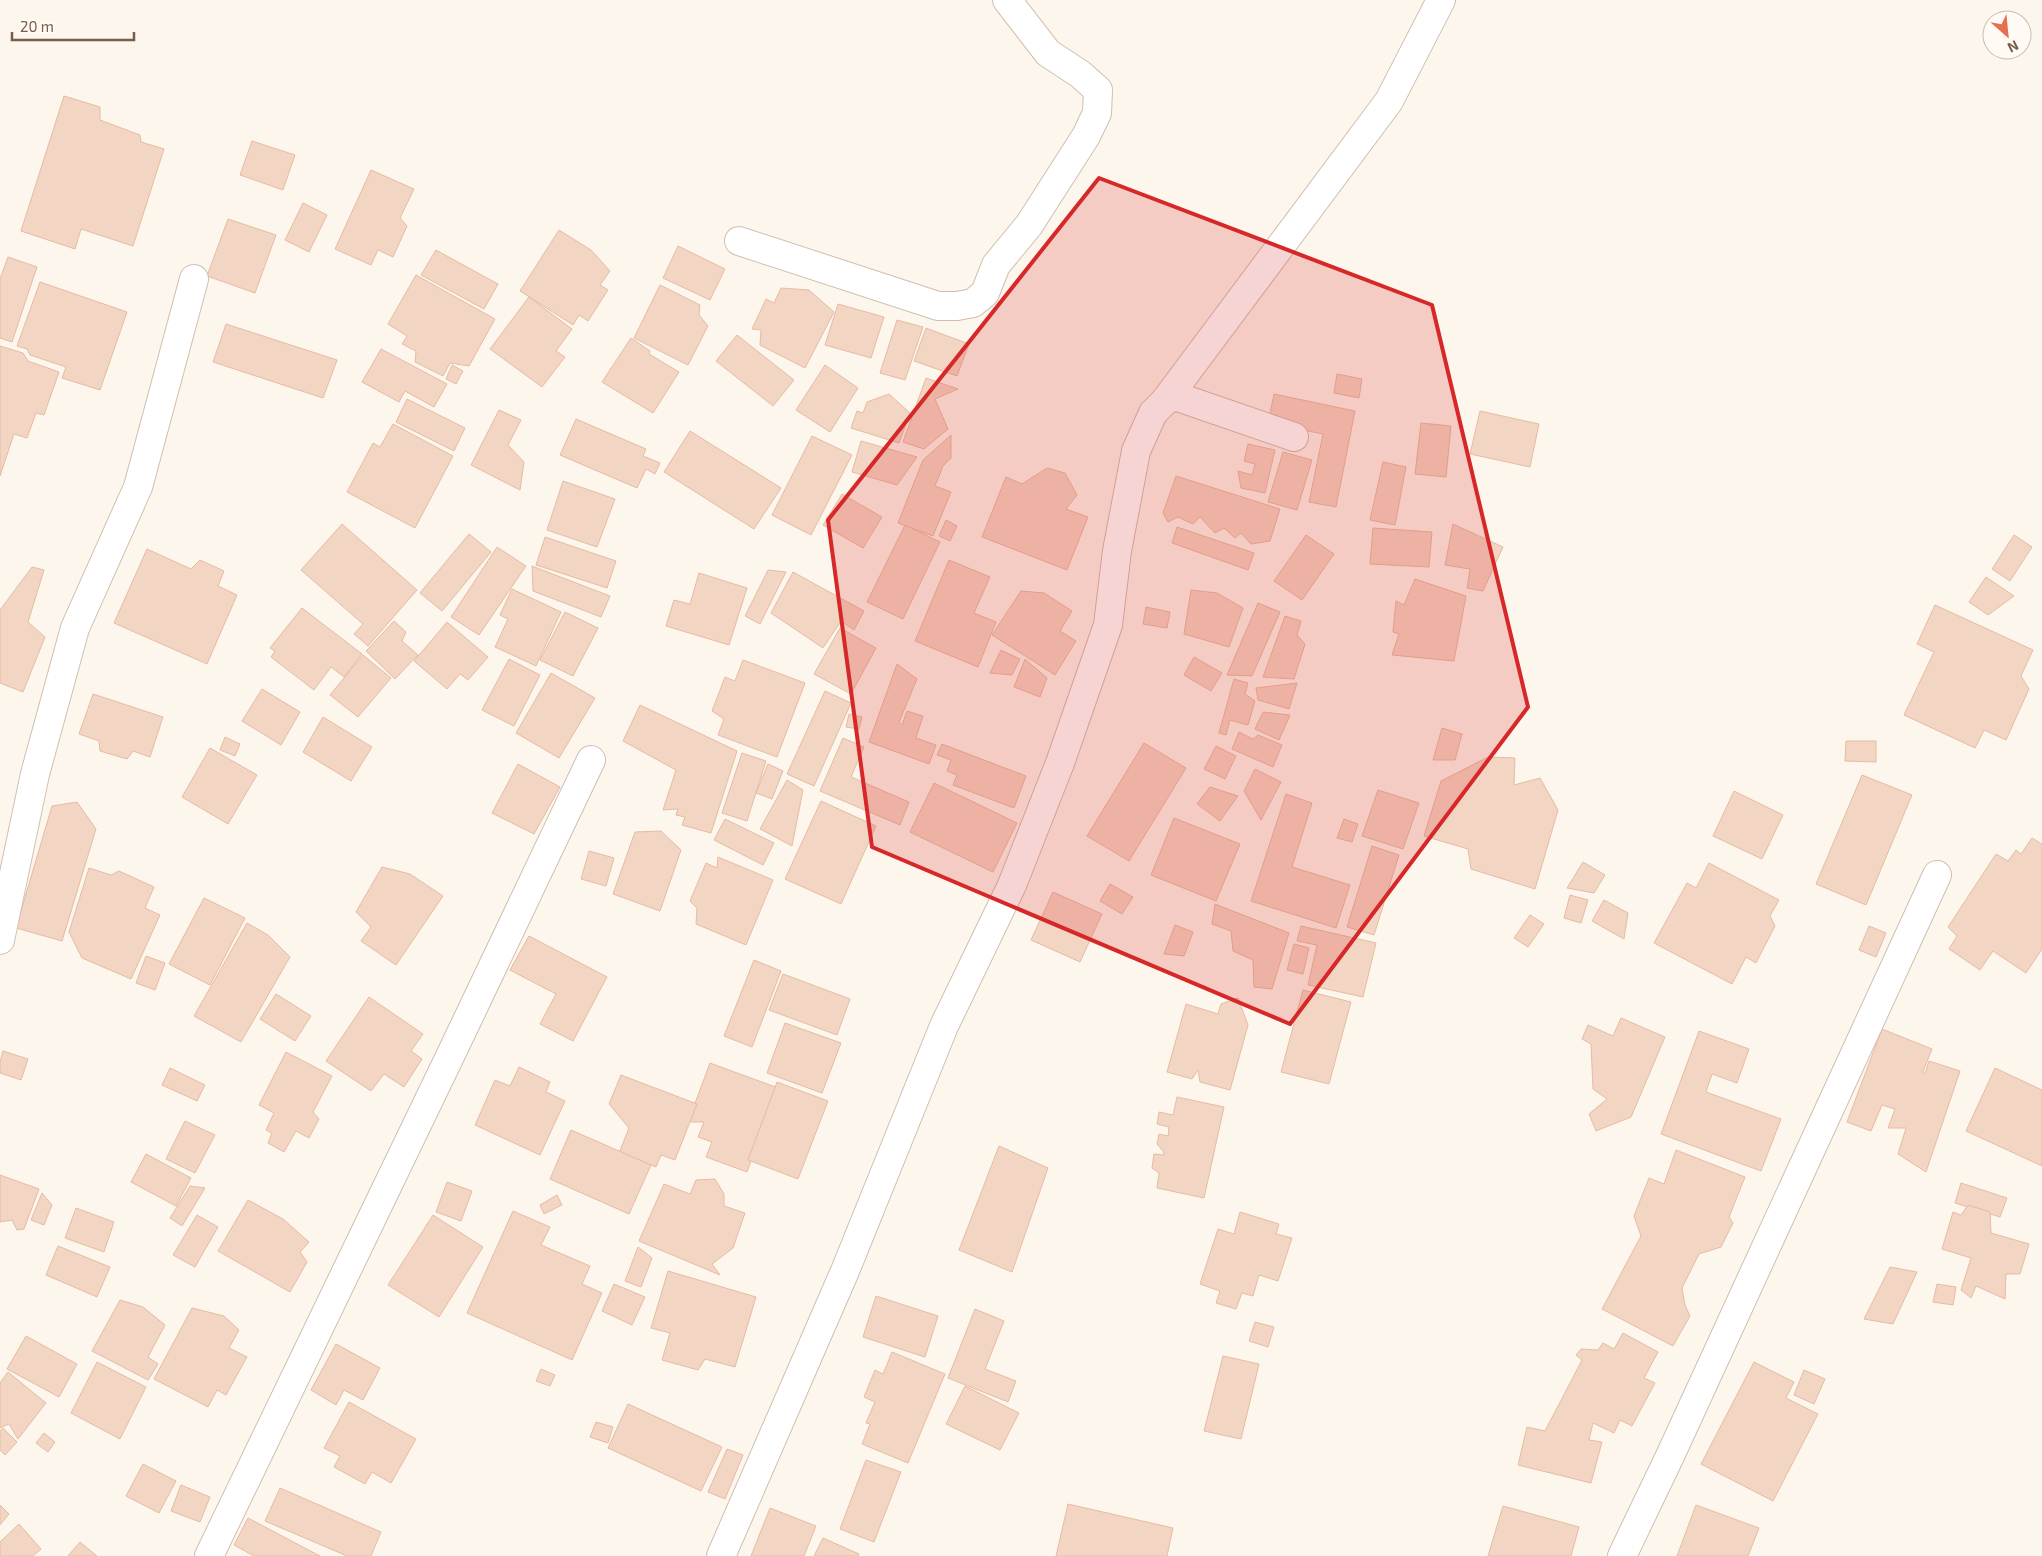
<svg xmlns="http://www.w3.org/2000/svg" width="2042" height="1556" font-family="'Exo 2',sans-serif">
	<rect width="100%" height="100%" fill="#fdf6ec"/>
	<!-- building -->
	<g fill="#f3d5c3" stroke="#e6bba3">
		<path d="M64,96L100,107V120L140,135L141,142L164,149L133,246L81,229L75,249L21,231Z"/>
		<path d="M252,141L295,155L283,190L240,175Z"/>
		<path d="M371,170L414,189L400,218L407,226L393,257L378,250L371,265L335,249Z"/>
		<path d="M303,203L327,215L309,252L285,240Z"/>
		<path d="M228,219L276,235L255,293L207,276Z"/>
		<path d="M559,230L591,250L610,271L600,285L608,290L588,321L579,315L573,325L520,291Z"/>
		<path d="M678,246L725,269L710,300L663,278Z"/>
		<path d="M436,250L498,284L484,309L421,275Z"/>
		<path d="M8,257L37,267L12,342L0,338V279Z"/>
		<path d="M416,275L495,319L469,366L450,363L443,376L415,362L416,351L402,344L407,336L388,324Z"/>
		<path d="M40,282L127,312L100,390L62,378L66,367L30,355L27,349L17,346Z"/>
		<path d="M660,285L700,305L699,315L708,326L688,365L634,338Z"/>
		<path d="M781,288L809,290L834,312L805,368L760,345L761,330L752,329L766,299L774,303Z"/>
		<path d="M529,297L572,329L556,351L565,357L542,387L490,349Z"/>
		<path d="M838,304L884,317L871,358L825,345Z"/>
		<path d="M897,320L923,327L905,380L880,373Z"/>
		<path d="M226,324L337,360L323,398L213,362Z"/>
		<path d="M926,328L969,344L957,376L914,361Z"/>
		<path d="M737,335L794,380L773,406L716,361Z"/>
		<path d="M631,338L650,351L649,354L679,372L653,413L602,382Z"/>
		<path d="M0,346L23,353L28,361L59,372L44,415L36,413L27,438L14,434L0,476Z"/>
		<path d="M381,349L447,384L434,407L405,391L399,402L362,382Z"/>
		<path d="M452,365L463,371L456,384L446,379Z"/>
		<path d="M825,365L858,388L830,432L796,410Z"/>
		<path d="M1337,374L1362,379L1359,398L1334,393Z"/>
		<path d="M926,378L958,389L935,399L948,429L924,449L903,442Z"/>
		<path d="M889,394L910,413L899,443L851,428L857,411L863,413L867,402Z"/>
		<path d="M1274,394L1355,411L1336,507L1309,502L1323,434L1268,423Z"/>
		<path d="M407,399L465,428L454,451L396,422Z"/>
		<path d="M499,410L521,420L508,445L524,462L520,490L471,465Z"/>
		<path d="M1480,411L1539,424L1530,467L1470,454Z"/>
		<path d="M576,419L646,449L643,456L660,463L655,474L646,469L637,488L560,455Z"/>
		<path d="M1421,423L1451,426L1446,477L1415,474Z"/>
		<path d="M393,424L453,456L415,528L347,492L373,443L380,447Z"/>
		<path d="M690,431L781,488L754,529L664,472Z"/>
		<path d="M951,435V458L943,466L935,486L951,492L933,536L898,523L923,460Z"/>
		<path d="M812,436L852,455L811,535L772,515Z"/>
		<path d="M861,441L917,457L897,485L852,472Z"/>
		<path d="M1248,444L1275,450L1265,493L1241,488L1238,471L1252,475L1255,464L1244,461Z"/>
		<path d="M1283,452L1312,460L1297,510L1268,502Z"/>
		<path d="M1383,462L1406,467L1395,525L1370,520Z"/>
		<path d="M1047,468L1065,473L1077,495L1066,509L1088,517L1067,570L982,537L1006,477L1022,484Z"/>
		<path d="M1176,476L1280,509L1270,541L1251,544L1241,533L1235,538L1224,528L1215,533L1200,517L1193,524L1178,517L1168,522L1163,513Z"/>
		<path d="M563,481L615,499L597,547L547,530Z"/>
		<path d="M842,494L882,517L863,548L823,525Z"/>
		<path d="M946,520L957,526L950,541L939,536Z"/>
		<path d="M342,524L417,590L368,646L354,634L363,624L301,570Z"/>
		<path d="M1453,524L1503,547L1483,591L1467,588L1470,569L1445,565Z"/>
		<path d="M905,525L940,542L903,619L867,602Z"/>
		<path d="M1177,527L1254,553L1248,570L1172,543Z"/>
		<path d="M1373,528L1432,532L1429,567L1370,564Z"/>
		<path d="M469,534L491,552L442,611L420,593Z"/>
		<path d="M1306,535L1334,554L1302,600L1274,581Z"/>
		<path d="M2014,535L2032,547L2010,581L1992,569Z"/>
		<path d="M545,537L616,561L607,588L536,565Z"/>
		<path d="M497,547L526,566L479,635L451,617Z"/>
		<path d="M147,549L191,569L200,560L224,571L218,586L237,595L207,664L114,623Z"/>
		<path d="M949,560L990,577L974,613L996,622L978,667L915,641Z"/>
		<path d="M532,566L610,596L601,617L533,591Z"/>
		<path d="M32,567L44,570L28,622L45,637L23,692L0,683V610Z"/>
		<path d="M768,570L786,572L760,624L745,616Z"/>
		<path d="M793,572L864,611L854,630L841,621L823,648L771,613Z"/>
		<path d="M699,573L747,588L729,645L666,626L674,600L690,604Z"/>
		<path d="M1986,577L2014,596L1988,615L1969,602Z"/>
		<path d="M1415,579L1466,596L1454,661L1392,655L1399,634L1393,632L1396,601L1404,605Z"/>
		<path d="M512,589L561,612L536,666L495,647L508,619L500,615Z"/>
		<path d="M1191,590L1217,593L1243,608L1229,647L1184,634Z"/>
		<path d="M1021,591L1044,593L1072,611L1060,631L1076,641L1055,675L992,635Z"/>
		<path d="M1258,603L1280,612L1252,676L1227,675Z"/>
		<path d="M1935,605L2033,650L2021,676L2029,689L2006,740L1984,730L1975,748L1904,715L1934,652L1917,644Z"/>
		<path d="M1146,607L1170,612L1167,628L1143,624Z"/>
		<path d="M302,608L362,654L344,677L331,667L314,690L271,657L275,651L270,648Z"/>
		<path d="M565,612L598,628L573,676L540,660Z"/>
		<path d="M1285,616L1301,621L1297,635L1305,644L1294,679L1263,677Z"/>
		<path d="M394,621L406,632L402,641L418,655L395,679L366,651Z"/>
		<path d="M447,622L488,657L468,680L460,674L447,689L414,661Z"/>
		<path d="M840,628L876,648L851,694L814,674Z"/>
		<path d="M1001,650L1020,659L1012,675L990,673Z"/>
		<path d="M363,655L391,678L358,717L330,695Z"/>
		<path d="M1194,657L1222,673L1211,691L1184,675Z"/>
		<path d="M509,659L540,675L514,726L482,710Z"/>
		<path d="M1025,659L1047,678L1040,697L1014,687Z"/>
		<path d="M743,660L805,683L777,757L718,735L724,719L712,711L725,677L735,681Z"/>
		<path d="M897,664L917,679L899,722L902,725L907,711L923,716L916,738L936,745L929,764L869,742Z"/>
		<path d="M551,673L595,698L559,758L516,733Z"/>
		<path d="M1234,679L1248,683L1245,694L1255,701L1248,725L1230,720L1226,735L1219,733Z"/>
		<path d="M1297,683L1289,709L1258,700L1256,688Z"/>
		<path d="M262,689L300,712L281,745L242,721Z"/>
		<path d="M825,691L851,703L814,786L787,774Z"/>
		<path d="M93,694L163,717L150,757L133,751L127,759L100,751L99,741L79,734Z"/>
		<path d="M640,705L737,751L711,833L682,825L685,817L676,815L678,809L663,810L676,770L623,741Z"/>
		<path d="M1263,712L1290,715L1279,740L1255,729Z"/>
		<path d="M849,714L862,717L859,729L846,727Z"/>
		<path d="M323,717L372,747L351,781L303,752Z"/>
		<path d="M1442,728L1462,734L1455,760H1433Z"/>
		<path d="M1239,732L1253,739L1258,735L1282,745L1273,767L1232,749Z"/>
		<path d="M225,737L240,744L235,756L220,750Z"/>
		<path d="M843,738L864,747L851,777L909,802L900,825L820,791Z"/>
		<path d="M1846,741H1876V762L1845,761Z"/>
		<path d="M1144,743L1186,768L1129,861L1087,836Z"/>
		<path d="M942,744L1026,776L1014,808L953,785L957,775L947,771L951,760L937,755Z"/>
		<path d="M1216,746L1236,756L1225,779L1204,769Z"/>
		<path d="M210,748L257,775L228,824L182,797Z"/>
		<path d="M742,753L766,761L747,821L722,813Z"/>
		<path d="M1488,757L1515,758L1514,785L1540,778L1558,810L1535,889L1471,869L1468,849L1424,836L1441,781Z"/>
		<path d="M518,764L560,787L534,834L492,813Z"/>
		<path d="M768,764L783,771L772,799L756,793Z"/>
		<path d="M1255,769L1281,782L1261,820L1244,791Z"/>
		<path d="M1862,775L1912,795L1866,905L1816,884Z"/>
		<path d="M787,780L803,790L792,846L760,829Z"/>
		<path d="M934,783L1017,823L993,872L910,832Z"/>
		<path d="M1210,787L1238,796L1220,821L1197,804Z"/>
		<path d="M1378,790L1419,803L1403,849L1362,836Z"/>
		<path d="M1734,791L1783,815L1762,859L1713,836Z"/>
		<path d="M1286,794L1312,803L1292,867L1350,885L1336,928L1251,901Z"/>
		<path d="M821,801L876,826L841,904L785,879Z"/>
		<path d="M77,802L96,829L62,941L16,928L52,806Z"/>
		<path d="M1174,818L1240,844L1216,901L1151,875Z"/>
		<path d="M725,819L774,843L763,865L714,840Z"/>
		<path d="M1344,819L1358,824L1352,842L1337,838Z"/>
		<path d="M661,831L681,850L660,911L613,894L635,832Z"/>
		<path d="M2032,838L2042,844V949L2026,973L1993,951L1980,970L1949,949L1957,936L1948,927L1996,854L2008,861L2016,850L2021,854Z"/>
		<path d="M1372,846L1399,855L1374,935L1347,927Z"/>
		<path d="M589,851L614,858L606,886L581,879Z"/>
		<path d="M718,857L773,880L746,945L696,924L697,908L690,901L706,863L717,868Z"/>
		<path d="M1583,862L1605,875L1594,893L1567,888Z"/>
		<path d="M1709,863L1779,900L1770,916L1775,926L1756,963L1746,957L1732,984L1654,943L1687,883L1696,888Z"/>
		<path d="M382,867L410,874L443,896L396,965L361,941L371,927L356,912Z"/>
		<path d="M89,868L111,875L119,871L154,887L145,908L160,915L131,979L82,958L69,932Z"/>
		<path d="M1110,884L1133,897L1122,914L1100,901Z"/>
		<path d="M1053,892L1102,914L1080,962L1031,940Z"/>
		<path d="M1570,895L1588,900L1581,923L1564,918Z"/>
		<path d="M204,898L245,918L210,985L169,964Z"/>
		<path d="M1604,900L1628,913L1624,939L1592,921Z"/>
		<path d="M1215,904L1289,933L1272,989L1254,987L1253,960L1233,951L1231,931L1212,924Z"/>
		<path d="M1530,915L1544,924L1528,947L1514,938Z"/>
		<path d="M247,923L268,935L290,957L241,1042L194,1016Z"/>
		<path d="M1175,925L1193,932L1184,956L1164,954Z"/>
		<path d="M1301,926L1376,943L1363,997L1308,985L1317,945L1297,941Z"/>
		<path d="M1869,926L1886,933L1876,957L1859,950Z"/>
		<path d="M529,936L607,977L573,1041L540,1024L556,994L510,970Z"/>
		<path d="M1294,944L1309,948L1303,974L1287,970Z"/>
		<path d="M146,956L165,963L155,990L136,983Z"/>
		<path d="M754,960L781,971L752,1047L724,1036Z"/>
		<path d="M783,974L850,999L837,1035L769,1010Z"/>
		<path d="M1303,990L1351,1002L1329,1084L1281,1072Z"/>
		<path d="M276,994L311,1016L295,1041L260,1019Z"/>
		<path d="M369,997L423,1034L411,1051L422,1059L404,1087L384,1074L371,1091L326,1061Z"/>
		<path d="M1238,998L1248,1025L1230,1090L1200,1082L1198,1070L1192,1079L1167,1072L1186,1004L1218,1014L1221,1004Z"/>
		<path d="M1621,1018L1665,1037L1631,1117L1596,1131L1589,1114L1607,1099L1593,1089L1591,1044L1582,1039L1588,1025L1613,1036Z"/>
		<path d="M785,1023L841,1043L822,1093L767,1073Z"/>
		<path d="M1882,1029L1932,1049L1923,1072L1925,1074L1929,1061L1960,1071L1926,1172L1898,1154L1906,1128H1888L1895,1109L1882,1105L1871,1131L1847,1122Z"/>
		<path d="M1699,1031L1749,1049L1737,1083L1712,1074L1706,1092L1781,1119L1761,1171L1661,1134Z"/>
		<path d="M3,1051L28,1059L21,1080L0,1073V1062Z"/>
		<path d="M286,1052L332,1076L313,1112L319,1119L309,1138L296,1131L284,1152L268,1143L272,1133L266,1130L274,1113L259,1105Z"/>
		<path d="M710,1063L778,1088L747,1172L706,1157L712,1142L698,1137L704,1122H688Z"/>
		<path d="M519,1067L550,1082L546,1092L565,1101L540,1155L475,1125L495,1080L510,1086Z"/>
		<path d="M170,1068L205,1085L197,1101L162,1085Z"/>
		<path d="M1995,1068L2042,1090V1166L1966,1131Z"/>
		<path d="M621,1075L697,1104L675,1160L661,1155L656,1167L619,1153L629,1128L609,1104Z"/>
		<path d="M777,1082L828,1101L798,1179L748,1160Z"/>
		<path d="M1177,1097L1224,1107L1204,1198L1157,1188L1159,1173L1152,1168L1154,1154L1164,1155L1163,1151L1157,1144L1159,1134L1168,1136L1169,1127L1157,1124L1159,1112L1173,1115Z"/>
		<path d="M185,1121L215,1135L195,1173L166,1159Z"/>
		<path d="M571,1130L651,1165L629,1214L550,1179Z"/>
		<path d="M999,1146L1048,1168L1012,1272L959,1250Z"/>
		<path d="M1676,1150L1745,1177L1729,1217L1733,1223L1721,1247L1699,1254L1682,1288L1685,1305L1690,1316L1673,1346L1602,1309L1641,1236L1634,1216L1649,1178L1664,1184Z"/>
		<path d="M146,1154L191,1178L176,1206L131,1182Z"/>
		<path d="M0,1175L39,1189L24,1229L17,1230L12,1220L0,1222Z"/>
		<path d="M715,1179L724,1194V1206L745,1213L733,1248L712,1264L720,1275L639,1241L664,1184L690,1194L696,1180Z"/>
		<path d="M447,1182L472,1191L461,1221L436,1212Z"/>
		<path d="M1961,1183L2007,1198L2000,1217L1955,1203Z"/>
		<path d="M190,1186L205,1188L182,1226L170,1218Z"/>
		<path d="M42,1193L52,1205L44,1225L31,1220Z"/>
		<path d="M557,1195L562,1205L544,1214L540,1205Z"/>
		<path d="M248,1200L283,1219L309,1242L300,1252L307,1262L290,1292L218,1251Z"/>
		<path d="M1968,1205L1990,1212L1991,1233L2029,1244L2020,1274H2006L2005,1299L1976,1286L1971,1298L1961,1290L1971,1258L1942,1249L1953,1212L1961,1215Z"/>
		<path d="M76,1208L114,1222L104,1252L65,1238Z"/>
		<path d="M513,1211L550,1227L541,1245L590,1266L582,1284L602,1293L572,1360L467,1313Z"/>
		<path d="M1240,1212L1279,1224L1276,1234L1292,1238L1278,1281L1259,1275L1253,1296L1242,1293L1236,1309L1216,1303L1220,1291L1200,1284L1218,1229L1234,1234Z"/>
		<path d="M197,1215L218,1227L195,1267L173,1255Z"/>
		<path d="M433,1215L483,1247L439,1317L388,1285Z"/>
		<path d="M58,1246L110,1267L97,1297L46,1275Z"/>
		<path d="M638,1247L652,1258L641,1287L625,1281Z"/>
		<path d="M1890,1267L1917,1272L1893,1324L1864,1319Z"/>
		<path d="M668,1271L756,1297L735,1367L705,1359L698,1370L662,1360L670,1333L651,1328Z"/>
		<path d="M614,1284L645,1297L632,1325L602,1311Z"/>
		<path d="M1937,1284L1956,1287L1953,1305L1933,1302Z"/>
		<path d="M876,1296L938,1316L925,1357L863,1337Z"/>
		<path d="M120,1300L143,1307L165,1325L148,1357L158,1364L148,1380L92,1351Z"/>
		<path d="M192,1308L224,1316L239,1330L229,1348L247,1357L226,1395L217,1390L208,1407L154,1379Z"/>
		<path d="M975,1309L1004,1321L985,1369L1016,1381L1008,1402L948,1378Z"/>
		<path d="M1255,1322L1274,1327L1268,1347L1249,1341Z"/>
		<path d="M1623,1333L1658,1352L1644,1378L1655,1383L1632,1426L1620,1420L1614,1433L1593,1423L1589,1440L1602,1442L1591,1483L1518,1465L1527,1427L1545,1431L1582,1360L1576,1355L1581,1349L1598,1350L1603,1343L1614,1349Z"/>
		<path d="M26,1336L77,1364L59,1397L7,1369Z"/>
		<path d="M336,1344L380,1368L363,1400L344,1390L336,1405L311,1390Z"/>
		<path d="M892,1352L945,1374L908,1463L862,1444L870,1424L866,1423L875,1402L864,1397L875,1370L883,1374Z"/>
		<path d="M1223,1356L1259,1364L1241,1439L1204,1431Z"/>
		<path d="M97,1362L146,1387L120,1439L71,1413Z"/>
		<path d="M1754,1362L1794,1382L1786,1398L1818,1414L1773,1501L1701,1464Z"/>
		<path d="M541,1369L555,1375L550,1386L536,1381Z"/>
		<path d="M1804,1370L1825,1379L1814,1404L1794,1395Z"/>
		<path d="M8,1372L46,1403L18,1439L9,1424L0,1428V1383Z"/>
		<path d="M965,1386L1019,1413L1000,1450L946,1424Z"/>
		<path d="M349,1402L416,1439L391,1483L372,1472L365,1484L334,1467L340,1456L324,1448Z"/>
		<path d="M628,1404L722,1447L701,1491L608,1448Z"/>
		<path d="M596,1422L613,1427L608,1443L590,1437Z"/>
		<path d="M3,1428L17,1442L5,1455L0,1450V1431Z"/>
		<path d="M44,1433L55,1442L48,1452L36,1443Z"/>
		<path d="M727,1449L743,1455L725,1499L708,1492Z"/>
		<path d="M866,1460L901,1472L874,1542L840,1529Z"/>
		<path d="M143,1464L176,1481L159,1513L126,1496Z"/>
		<path d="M181,1485L210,1497L200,1522L171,1511Z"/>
		<path d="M280,1488L381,1532L371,1556H347L265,1521Z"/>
		<path d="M1068,1504L1173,1528L1167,1556H1056Z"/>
		<path d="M0,1505L9,1514L0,1525Z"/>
		<path d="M1696,1505L1759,1528L1748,1556H1677Z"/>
		<path d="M1503,1506L1579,1527L1571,1556H1488Z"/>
		<path d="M770,1508L816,1526L804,1556H751Z"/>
		<path d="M248,1518L320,1556H254L234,1545Z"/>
		<path d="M19,1524L41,1549L33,1556H0V1542Z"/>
		<path d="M823,1538L859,1554L858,1556H814Z"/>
		<path d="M80,1542L97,1556H68Z"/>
	</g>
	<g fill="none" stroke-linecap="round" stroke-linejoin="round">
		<!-- minor casing -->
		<g stroke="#d1beb0" stroke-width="30">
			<g id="minor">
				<path d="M739,241L938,306H957L973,303L985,293L996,265L1029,225L1086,136L1097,113L1098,90L1080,74L1048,53L1007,0"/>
				<path d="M1165,401L1389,101L1441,0"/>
				<path d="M0,940L35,774L75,628L138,487L194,279"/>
				<path d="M209,1556L453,1050L591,760"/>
				<path d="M721,1556L845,1271L944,1026L1012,885L1060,763L1108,625L1117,551L1136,451L1153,413L1165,401L1175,396L1294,437"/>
				<path d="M1622,1556L1670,1456L1937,875"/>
			</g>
		</g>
		<!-- minor -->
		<use href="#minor" stroke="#fff" stroke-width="28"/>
	</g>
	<!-- marked area -->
	<path fill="#d62828" fill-opacity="0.2" stroke="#d62828" stroke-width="4" stroke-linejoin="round" d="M1099,178L1432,305L1528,707L1290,1024L872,847L828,520Z"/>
	<!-- north arrow -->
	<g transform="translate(2007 35) rotate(153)"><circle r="24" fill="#fffaf3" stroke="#cabbb1"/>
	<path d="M0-4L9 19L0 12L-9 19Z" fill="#e76f51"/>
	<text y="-8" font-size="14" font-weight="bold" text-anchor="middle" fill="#7a5c4d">N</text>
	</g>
	<!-- scale -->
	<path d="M12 32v8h122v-8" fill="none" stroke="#7a5c4d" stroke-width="2.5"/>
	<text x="20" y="32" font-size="15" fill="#7a5c4d" stroke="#fffaf3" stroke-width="4" paint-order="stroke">20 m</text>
</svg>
